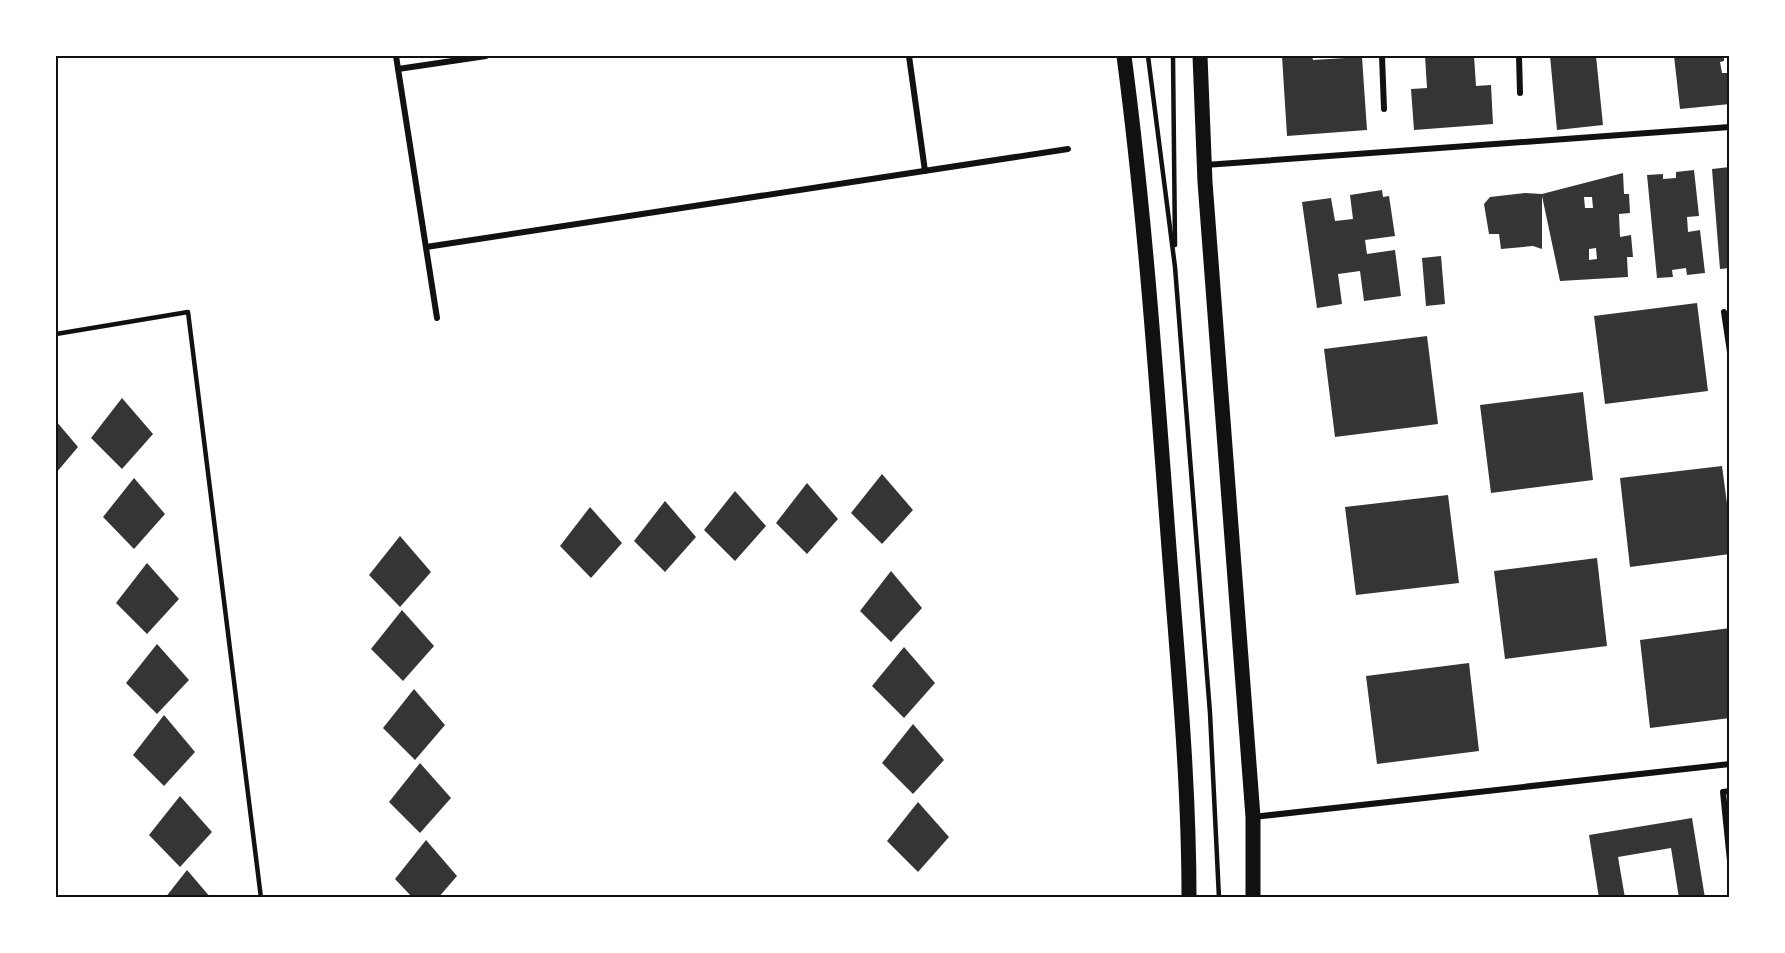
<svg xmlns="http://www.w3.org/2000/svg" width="1785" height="953" font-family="Poppins,sans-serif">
	<rect width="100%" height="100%" fill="#fff"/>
	<!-- building -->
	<g fill="#353535" fill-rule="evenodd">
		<path d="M1282,56H1312L1313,60L1362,57L1367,130L1287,136Z"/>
		<path d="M1425,56H1474L1476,86L1491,85L1493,124L1414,130L1411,89L1427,88Z"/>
		<path d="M1550,56H1596L1603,125L1557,130Z"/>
		<path d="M1674,56H1724V61L1720,62L1722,73H1730V104L1680,109Z"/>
		<path d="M1730,167V268L1720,269L1712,169Z"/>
		<path d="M1694,170L1699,216L1687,217L1688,232L1700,230L1705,273L1687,275L1686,268L1672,270L1673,277L1657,278L1647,175L1663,174V179L1676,178V172Z"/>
		<path d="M1623,173L1624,194H1629L1630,213L1619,214L1620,237L1631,235L1633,257H1627L1628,277L1560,281L1542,196V249L1533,246L1501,249L1499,234H1489L1484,204L1490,197L1525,193L1542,194ZM1584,197H1592L1593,208H1585ZM1596,248L1597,259L1589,260V249Z"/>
		<path d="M1382,190L1383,197L1389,196L1395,236L1365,240L1367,254L1395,250L1401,296L1364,301L1360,271L1338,274L1342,304L1317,308L1302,202L1331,198L1335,221L1353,219L1350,195Z"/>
		<path d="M1441,256L1445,304L1426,306L1422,258Z"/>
		<path d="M1697,303L1708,391L1605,404L1594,316Z"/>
		<path d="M1427,336L1438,424L1335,437L1324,349Z"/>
		<path d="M1583,392L1593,480L1491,493L1480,405Z"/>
		<path d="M122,398L153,434L122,469L91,438Z"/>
		<path d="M56,421L78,447L56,473Z"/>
		<path d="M1722,466L1730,526V554L1630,567L1620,478Z"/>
		<path d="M882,474L913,510L882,544L851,513Z"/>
		<path d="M134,478L165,514L134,549L103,517Z"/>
		<path d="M807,483L838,519L807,554L776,523Z"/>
		<path d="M735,491L766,526L735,561L704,530Z"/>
		<path d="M1448,495L1459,583L1356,595L1345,507Z"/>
		<path d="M665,501L696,537L665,572L634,541Z"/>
		<path d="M590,507L622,543L591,578L560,546Z"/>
		<path d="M400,536L431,572L400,607L369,575Z"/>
		<path d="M1597,558L1607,646L1505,659L1494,571Z"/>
		<path d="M147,563L179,599L147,634L116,603Z"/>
		<path d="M891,571L922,608L891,642L860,611Z"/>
		<path d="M402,610L434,646L403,681L371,649Z"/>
		<path d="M1730,628V718L1650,728L1640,640Z"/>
		<path d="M157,644L189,680L157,714L126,683Z"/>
		<path d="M904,647L935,683L904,718L872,686Z"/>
		<path d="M1469,663L1479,751L1377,764L1366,676Z"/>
		<path d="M414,689L445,725L415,760L383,728Z"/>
		<path d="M164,715L195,752L164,786L133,755Z"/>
		<path d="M913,724L944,760L913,794L882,763Z"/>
		<path d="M420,763L451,798L420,833L389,802Z"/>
		<path d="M180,796L212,832L180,867L149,835Z"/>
		<path d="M918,802L949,837L918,872L887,841Z"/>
		<path d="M1692,818L1705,898H1679L1671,848L1618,857L1625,898H1599L1589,835Z"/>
		<path d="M426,840L457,876L438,898H413L395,879Z"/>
		<path d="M187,870L211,898H165Z"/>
	</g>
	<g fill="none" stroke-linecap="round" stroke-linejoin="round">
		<!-- service -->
		<g stroke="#111" stroke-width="4.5">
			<path d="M1148,56L1175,267L1210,713L1219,898"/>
			<path d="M1173,56L1175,245"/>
			<path d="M56,334L188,312L261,898"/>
		</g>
		<!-- minor -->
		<g stroke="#111" stroke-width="6">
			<path d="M396,56L437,318"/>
			<path d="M909,56L925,171"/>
			<path d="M1382,56L1384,109"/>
			<path d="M1519,56L1520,93"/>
			<path d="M398,69L486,56"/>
			<path d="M1205,165L1730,127"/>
			<path d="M426,247L1068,149"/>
			<path d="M1724,312L1730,352"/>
			<path d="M1730,791L1723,792L1730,861"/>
			<path d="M1253,817L1730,764"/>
		</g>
		<!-- primary -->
		<g stroke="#111" stroke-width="15">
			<path d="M1124,56C1145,215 1156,375 1168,535C1177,656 1189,776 1189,898"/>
			<path d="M1200,56L1205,182L1253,817V898"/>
		</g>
	</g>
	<!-- border -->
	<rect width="1785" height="953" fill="none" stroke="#ffffff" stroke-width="114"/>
	<rect x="57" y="57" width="1671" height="839" fill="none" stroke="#111" stroke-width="2"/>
</svg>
